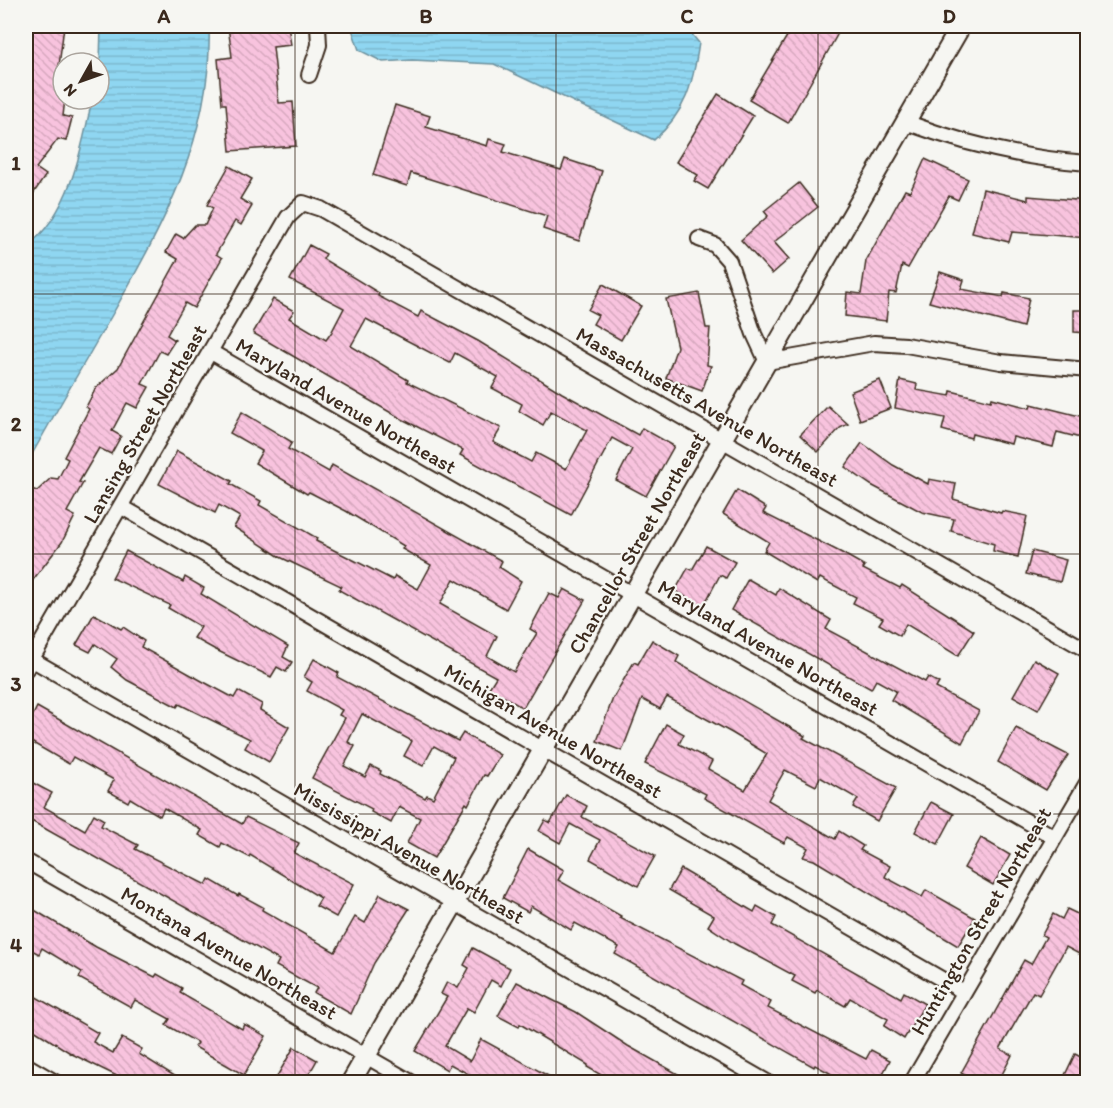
<svg xmlns="http://www.w3.org/2000/svg" width="1113" height="1108" font-family="Itim,sans-serif">
	<defs>
		<pattern id="water-rules" width="6" height="5" patternUnits="userSpaceOnUse" patternTransform="scale(1.5)"><rect width="6" height="5" fill="#8fd6f1"/><path d="M0 2.5h6" fill="none" stroke="#7cb8ce"/></pattern>
		<pattern id="building-back-hatch" width="6" height="6" patternUnits="userSpaceOnUse" patternTransform="scale(1.5)"><rect width="6" height="6" fill="#f8c3de"/><path d="M-1 5l2 2M0 0l6 6M5-1l2 2" fill="none" stroke="#d6a8be"/></pattern>
	</defs>
	<rect width="100%" height="100%" fill="#f6f6f2"/>
	<filter id="ink" filterUnits="userSpaceOnUse"><feTurbulence type="fractalNoise" baseFrequency=".0167" numOctaves="2"/><feDisplacementMap in="SourceGraphic" scale="12" xChannelSelector="R" yChannelSelector="G"/><feConvolveMatrix kernelMatrix="1 2 1 2 8 2 1 2 1" color-interpolation-filters="sRGB"/></filter>
	<g filter="url(#ink)">
		<!-- water -->
		<g fill="url(#water-rules)" stroke="#6d919d" stroke-width="1.5">
			<path d="M101,26H209C213,135 164,223 112,315C83,365 54,415 26,465V247C69,216 82,149 92,99H99Z"/>
			<path d="M351,26H685L699,43C693,84 686,112 654,140L494,64L412,60L383,62L359,50Z"/>
		</g>
		<!-- building -->
		<g fill="url(#building-back-hatch)" stroke="#3b2a1e" stroke-width="1.5" fill-rule="evenodd">
			<path d="M26,26H64L57,82L63,83V99H65L63,116L72,118L66,141L58,139L36,168L46,175L33,194L26,189Z"/>
			<path d="M228,26H288L291,45L273,47L279,103L293,102L296,146L230,151L226,104H222L218,59L232,57Z"/>
			<path d="M793,26H842L788,123L749,100Z"/>
			<path d="M718,94L753,116L708,189L694,181L698,175L676,162Z"/>
			<path d="M395,105L430,116L426,127L487,146L489,139L506,144L503,152L561,170L565,159L602,171L579,241L543,229L547,216L411,173L407,186L373,175Z"/>
			<path d="M925,159L968,179L958,200L949,196L908,268L902,265L896,293L889,292L886,321L845,316L847,292L861,294L866,261L905,190L910,192Z"/>
			<path d="M229,166L252,179L240,199L252,206L241,225L235,221L216,254L222,258L194,308L185,303L167,335L175,340L166,354L160,351L142,384L149,387L137,408L127,403L112,431L121,436L111,454L99,448L79,482L83,483L67,512L75,516L62,542L26,589V498L31,489L37,491L51,478L58,479L68,459L64,457L89,409L86,407L96,388L118,368L178,259L166,252L176,234L183,238L195,225H205L213,208L207,205Z"/>
			<path d="M799,183L818,207L774,242L789,259L772,274L741,240L768,216L764,211Z"/>
			<path d="M983,189L1028,200V196L1088,201V238L1012,232L1009,242L972,233Z"/>
			<path d="M309,245L326,254L323,259L379,293L378,296L418,317L421,311L478,341L562,393L638,435L642,428L674,446L646,496L616,480L632,449L612,438L571,515L460,455L463,450L400,418L253,333L273,299L294,311L289,318L326,340L331,333L344,308L290,280ZM366,319L450,363L455,353L498,377L492,388L522,404L519,411L543,425L551,411L587,430L566,469L536,453L531,462L493,442L501,428L407,382L408,380L351,346Z"/>
			<path d="M940,272L964,280L961,289L1003,297L1004,293L1029,298L1023,327L929,302Z"/>
			<path d="M603,284L641,306L621,340L593,324L598,315L588,310Z"/>
			<path d="M699,293L706,328H710L707,365L711,366L702,391L666,378L677,347L666,299Z"/>
			<path d="M1074,310H1088V333L1074,332Z"/>
			<path d="M880,380L891,408L860,420L850,392Z"/>
			<path d="M900,380L917,384L916,390L950,396L951,391L991,401L992,398L1030,408L1031,404L1088,418V440L1057,432L1053,447L1013,437L1011,444L972,434L971,438L942,430L945,418L895,408Z"/>
			<path d="M828,406L848,424L840,428L818,452L800,435Z"/>
			<path d="M242,412L292,442L288,449L329,472L332,465L502,561L499,567L521,581L506,609L454,579L440,604L497,636L487,656L514,672L537,633L530,629L549,593L559,598L564,589L585,600L523,708L489,688L496,677L339,590L341,586L280,557L234,527L240,517L219,505L215,513L159,484L177,451L232,481L230,484L261,501L259,505L317,538L316,541L393,580L395,576L418,589L431,565L402,549L404,546L346,511L309,492L307,494L255,463L262,451L230,433Z"/>
			<path d="M862,443L893,465L928,484L929,479L956,484L953,499L1001,513L1002,511L1027,516L1018,557L993,551L994,544L951,531L954,519L922,512L871,485L845,467Z"/>
			<path d="M737,490L766,508L763,513L842,553L865,566L863,569L900,588L902,585L974,631L958,656L906,624L900,636L879,624L883,618L853,603L856,597L820,578L817,583L764,551L769,542L723,514Z"/>
			<path d="M706,546L735,562L726,578L720,575L703,607L675,591L688,568L692,570Z"/>
			<path d="M126,551L183,582L185,577L204,588L201,594L288,646L283,657L292,662L286,672L277,667L271,677L214,649L194,638L201,627L168,608L170,605L112,578Z"/>
			<path d="M1032,551L1066,560L1060,582L1026,574Z"/>
			<path d="M748,579L776,595L779,588L831,620L826,629L925,682L928,677L939,683L936,688L979,711L962,743L891,700L896,691L876,680L871,689L731,610Z"/>
			<path d="M94,614L121,629L123,627L144,641L141,647L202,681L234,698L238,691L262,704L260,710L289,727L269,762L245,748L250,739L179,704L177,707L127,680L111,667L117,659L95,644L90,652L76,645Z"/>
			<path d="M652,640L679,656L676,662L805,736L803,738L896,788L877,821L853,807L858,799L820,777L816,786L785,770L768,800L835,839L839,831L863,846L860,850L890,866L885,877L922,897L926,890L975,918L958,946L814,860L803,857L808,848L788,837L784,843L704,798L706,794L645,764L666,724L684,734L679,744L712,761L708,769L745,790L767,754L732,733L667,697L660,709L642,699L622,751L597,741L613,698L634,662L638,664Z"/>
			<path d="M314,659L339,673L337,677L458,741L463,733L500,755L487,776L484,775L468,805L466,803L434,858L407,843L420,818L399,807L391,823L371,812L372,809L312,778L345,718L339,715L342,710L307,691L312,682L304,677ZM362,714L412,741L404,756L423,766L434,746L454,757L433,798L427,795L425,798L380,774L381,771L371,766L365,777L344,766L355,746L348,742Z"/>
			<path d="M1034,659L1059,673L1038,710L1013,696Z"/>
			<path d="M37,707L242,824L246,817L299,843L294,853L354,884L336,917L316,906L321,898L250,855L249,857L222,843L220,847L199,835L202,830L164,808L160,816L130,798L128,802L108,791L114,780L73,757L69,764L26,739V729Z"/>
			<path d="M1016,728L1068,755L1046,790L998,762Z"/>
			<path d="M31,782L52,793L44,807L85,830L94,814L104,820L101,826L138,845L135,849L206,885L209,879L238,896L239,894L263,907L262,910L335,952L355,917L365,923L380,894L409,909L374,963L351,1014L314,993L317,988L276,966L279,960L26,818V792Z"/>
			<path d="M566,795L587,806L582,817L655,856L638,886L590,859L600,840L570,824L560,843L539,831L545,820L550,823Z"/>
			<path d="M931,802L954,814L938,844L915,832Z"/>
			<path d="M981,838L1010,855L993,885L964,868Z"/>
			<path d="M528,849L564,870L558,880L621,916L620,918L742,981L740,985L771,1002L768,1008L866,1059L871,1050L890,1060L878,1083H848L815,1065L814,1067L615,954L619,947L575,923L571,930L531,906L528,912L503,898Z"/>
			<path d="M681,869L754,912L757,906L776,917L772,925L901,998L904,992L925,1004L904,1039L884,1026L888,1019L850,998L845,1006L817,990L815,993L792,981L795,976L735,944L708,926L714,916L669,890Z"/>
			<path d="M26,905L96,947L155,977L157,974L182,988L180,993L242,1029L244,1024L266,1036L244,1075L195,1047L198,1043L166,1025L170,1019L135,1000L131,1007L79,978L82,972L42,948L39,954L26,947Z"/>
			<path d="M1067,909L1088,919V938L1079,954L1066,947L1039,995L1033,992L1000,1049L1012,1055L998,1082L987,1076L984,1083H978L961,1073L1024,960L1031,964L1046,937L1042,935L1053,914L1062,919Z"/>
			<path d="M473,948L510,968L501,986L491,980L474,1012L467,1008L445,1046L470,1061L481,1039L561,1083H485L450,1064L447,1070L415,1051L447,997L441,994L447,982L458,988L469,968L464,965Z"/>
			<path d="M517,982L576,1012L628,1046L694,1083H615L587,1067L588,1065L520,1024L519,1027L498,1016Z"/>
			<path d="M26,991L98,1033L93,1042L113,1053L122,1038L142,1049L139,1054L186,1083H131L72,1054L26,1025Z"/>
			<path d="M294,1047L317,1060L304,1083H273Z"/>
			<path d="M1075,1054L1088,1061V1083H1079L1065,1075Z"/>
		</g>
		<g fill="none" stroke-linecap="round" stroke-linejoin="round">
			<!-- minor casing -->
			<g stroke="#3b2a1e" stroke-width="18">
				<g id="minor">
					<path d="M309,75L319,45L318,26"/>
					<path d="M905,122C965,144 1023,159 1088,163"/>
					<path d="M699,239L715,245L729,261L754,334L767,362L874,343L906,345L1001,362L1088,370"/>
					<path d="M211,352L1054,837"/>
					<path d="M122,507L964,992"/>
					<path d="M26,661L31,659L767,1082"/>
					<path d="M26,669L288,217L303,203L321,209L1088,651"/>
					<path d="M26,861L411,1082"/>
					<path d="M26,1065L55,1082"/>
					<path d="M912,1082L1088,781"/>
				</g>
			</g>
			<!-- tertiary casing -->
			<g stroke="#3b2a1e" stroke-width="22">
				<path id="tertiary" d="M351,1082L961,26"/>
			</g>
			<!-- minor -->
			<use href="#minor" stroke="#f6f6f2" stroke-width="14"/>
			<!-- tertiary -->
			<use href="#tertiary" stroke="#f6f6f2" stroke-width="18"/>
		</g>
	</g>
	<!-- grid -->
	<path fill="none" stroke="#3b2a1e" stroke-width="1.5" stroke-opacity="0.55" d="M295,26V1082M556,26V1082M818,26V1082M26,294H1088M26,554H1088M26,814H1088"/>
	<g text-anchor="middle" stroke-width="4.5" stroke-linejoin="round" paint-order="stroke">
		<!-- street labels -->
		<g font-size="21" fill="#3b2a1e" stroke="#f6f6f2">
			<text transform="translate(346 406) rotate(30)" y="7">Maryland Avenue Northeast</text>
			<text transform="translate(707 407) rotate(30)" y="7">Massachusetts Avenue Northeast</text>
			<text transform="translate(145 424) rotate(-60)" y="7">Lansing Street Northeast</text>
			<text transform="translate(637 543) rotate(-60)" y="7">Chancellor Street Northeast</text>
			<text transform="translate(768 648) rotate(30)" y="7">Maryland Avenue Northeast</text>
			<text transform="translate(553 731) rotate(30)" y="7">Michigan Avenue Northeast</text>
			<text transform="translate(409 853) rotate(30)" y="7">Mississippi Avenue Northeast</text>
			<text transform="translate(981 921) rotate(-60)" y="7">Huntington Street Northeast</text>
			<text transform="translate(229 953) rotate(30)" y="7">Montana Avenue Northeast</text>
		</g>
	</g>
	<!-- margin -->
	<rect width="1113" height="1108" fill="none" stroke="#f6f6f2" stroke-width="66"/>
	<!-- north arrow -->
	<g transform="translate(81 81) rotate(230)"><circle r="28" fill="#f6f6f2" stroke="#aba49d" stroke-width="1.5"/>
	<path d="M0-4.5L10 22L0 15L-10 22Z" fill="#3b2a1e"/>
	<text y="-9" font-size="16" font-weight="bold" text-anchor="middle" fill="#3b2a1e">N</text>
	</g>
	<rect x="33" y="33" width="1047" height="1042" fill="none" stroke="#3b2a1e" stroke-width="2"/>
	<g font-size="20" text-anchor="middle" font-weight="bold" fill="#3b2a1e">
		<text x="164" y="23">A</text>
		<text x="426" y="23">B</text>
		<text x="687" y="23">C</text>
		<text x="949" y="23">D</text>
		<text x="16" y="170">1</text>
		<text x="16" y="431">2</text>
		<text x="16" y="691">3</text>
		<text x="16" y="952">4</text>
	</g>
</svg>
